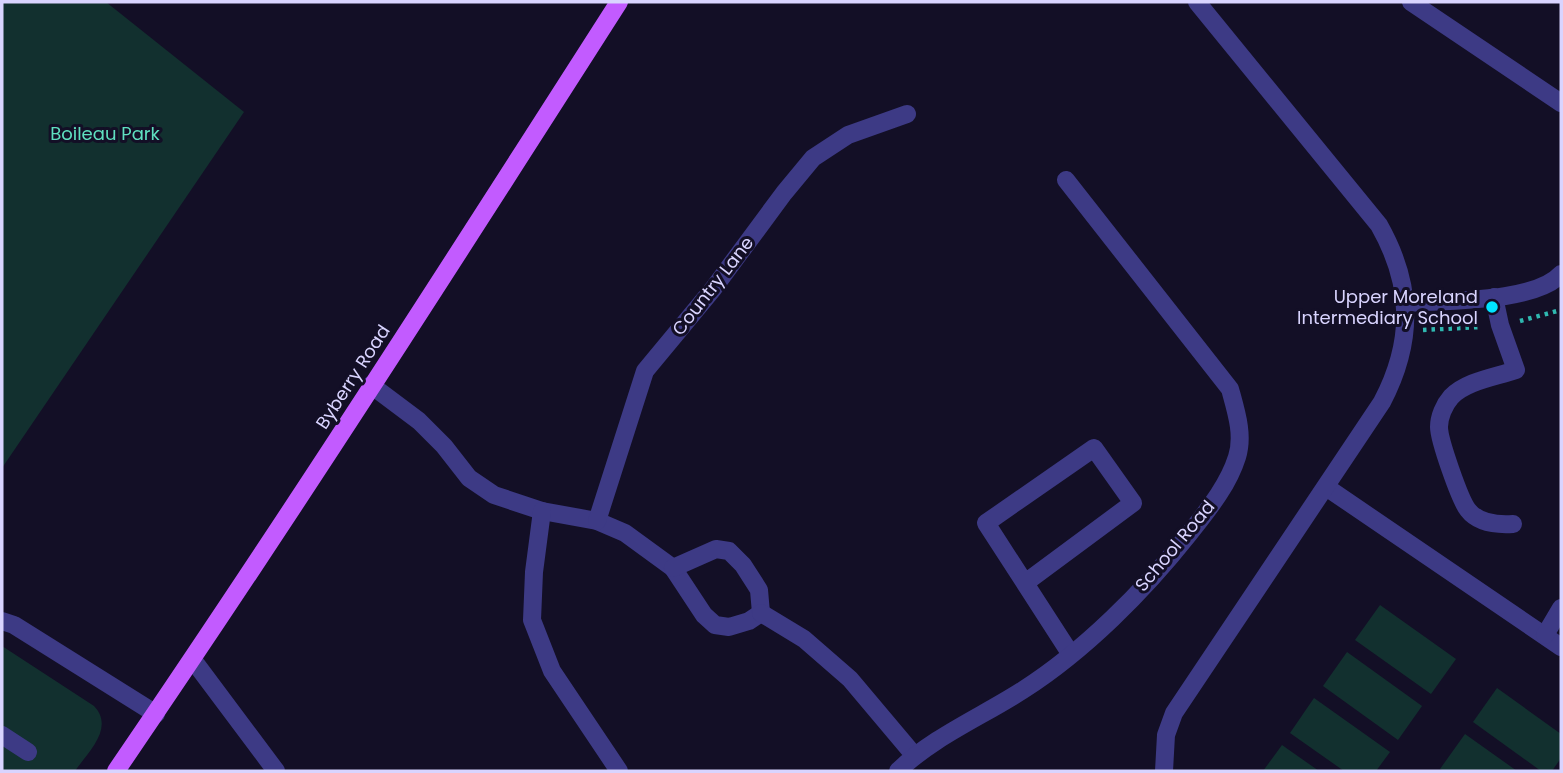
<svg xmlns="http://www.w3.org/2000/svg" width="1563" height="773" font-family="Poppins,sans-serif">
	<rect width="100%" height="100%" fill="#130f26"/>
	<!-- green -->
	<g fill="#12302f">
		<path d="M2,2H106L244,112L2,468Z"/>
		<path d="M1380,605L1456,659L1431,694L1355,640Z"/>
		<path d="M2,646L94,706C115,728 88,752 75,771H2Z"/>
		<path d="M1347,652L1422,706L1398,740L1323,686Z"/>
		<path d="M1497,688L1561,734V758L1552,771H1541L1473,722Z"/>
		<path d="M1314,698L1390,752L1376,771H1344L1290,733Z"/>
		<path d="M1465,734L1517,771H1444L1440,769Z"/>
		<path d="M1282,745L1319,771H1263Z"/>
	</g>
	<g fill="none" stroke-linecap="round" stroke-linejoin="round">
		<!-- path -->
		<g stroke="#2fb8b0" stroke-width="4.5" stroke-dasharray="3.5 5" stroke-linecap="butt">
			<path d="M1520,321L1561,310"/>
			<path d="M1423,330L1480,327"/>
		</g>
		<!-- minor -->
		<g stroke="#3d3a85" stroke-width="18">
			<path d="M1411,2L1561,103"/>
			<path d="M1494,297L1500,325L1516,370C1496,377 1466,381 1451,397C1444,405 1439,417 1439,427C1439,440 1460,500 1468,510C1478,523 1497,525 1513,524"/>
			<path d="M1405,303C1444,300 1535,303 1561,274"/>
			<path d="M371,385L419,421L444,446L469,478L494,495L542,511L597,521L625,533L673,568L704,615L715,625L729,627L749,621L761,613"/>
			<path d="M1326,487L1561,647"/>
			<path d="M542,511L534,572L532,620L552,671L619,771"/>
			<path d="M597,521L645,371L713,289L784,193L813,158L848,135L907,114"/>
			<path d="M673,568L716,549L729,551L743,565L759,590L761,613"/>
			<path d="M1025,583L1133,503L1094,448L986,523L1070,653"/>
			<path d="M761,613L804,639L850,679L914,755"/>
			<path d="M2,621L14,625L156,714"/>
			<path d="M1545,635L1561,608"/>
			<path d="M193,660L276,771"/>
			<path d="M2,735L28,752"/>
			<path d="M898,771C933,737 981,717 1023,690C1084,651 1144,591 1189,534C1207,511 1228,486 1237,457C1244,435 1236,411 1230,389L1066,180"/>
			<path d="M1164,771L1166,735L1174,713L1382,402C1414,341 1413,285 1379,225L1197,2"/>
		</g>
		<!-- major -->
		<path stroke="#c25bff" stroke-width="18" d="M116,771C289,518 454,260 619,2"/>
	</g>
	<!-- markers -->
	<circle fill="#00e5ff" stroke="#130f26" stroke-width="2.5" cx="1492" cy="307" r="7"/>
	<g text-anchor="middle" stroke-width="6" stroke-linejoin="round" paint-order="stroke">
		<!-- park labels -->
		<g font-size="18" fill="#5fe0c0" stroke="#130f26">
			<text x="105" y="140">Boileau Park</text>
		</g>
		<!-- street labels -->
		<g font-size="18" fill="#d9d4ff" stroke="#130f26">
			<text transform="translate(713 286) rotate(-52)" y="6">Country Lane</text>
			<text transform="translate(353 377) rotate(-57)" y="6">Byberry Road</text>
			<text transform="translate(1175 546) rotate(-50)" y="6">School Road</text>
		</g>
		<!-- poi labels -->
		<g font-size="18" fill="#d9d4ff" stroke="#130f26" text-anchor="end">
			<text x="1478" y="303">Upper Moreland<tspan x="1478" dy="21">Intermediary School</tspan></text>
		</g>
	</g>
	<!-- border -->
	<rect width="1563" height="773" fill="none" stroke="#d9d4ff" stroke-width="7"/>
</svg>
